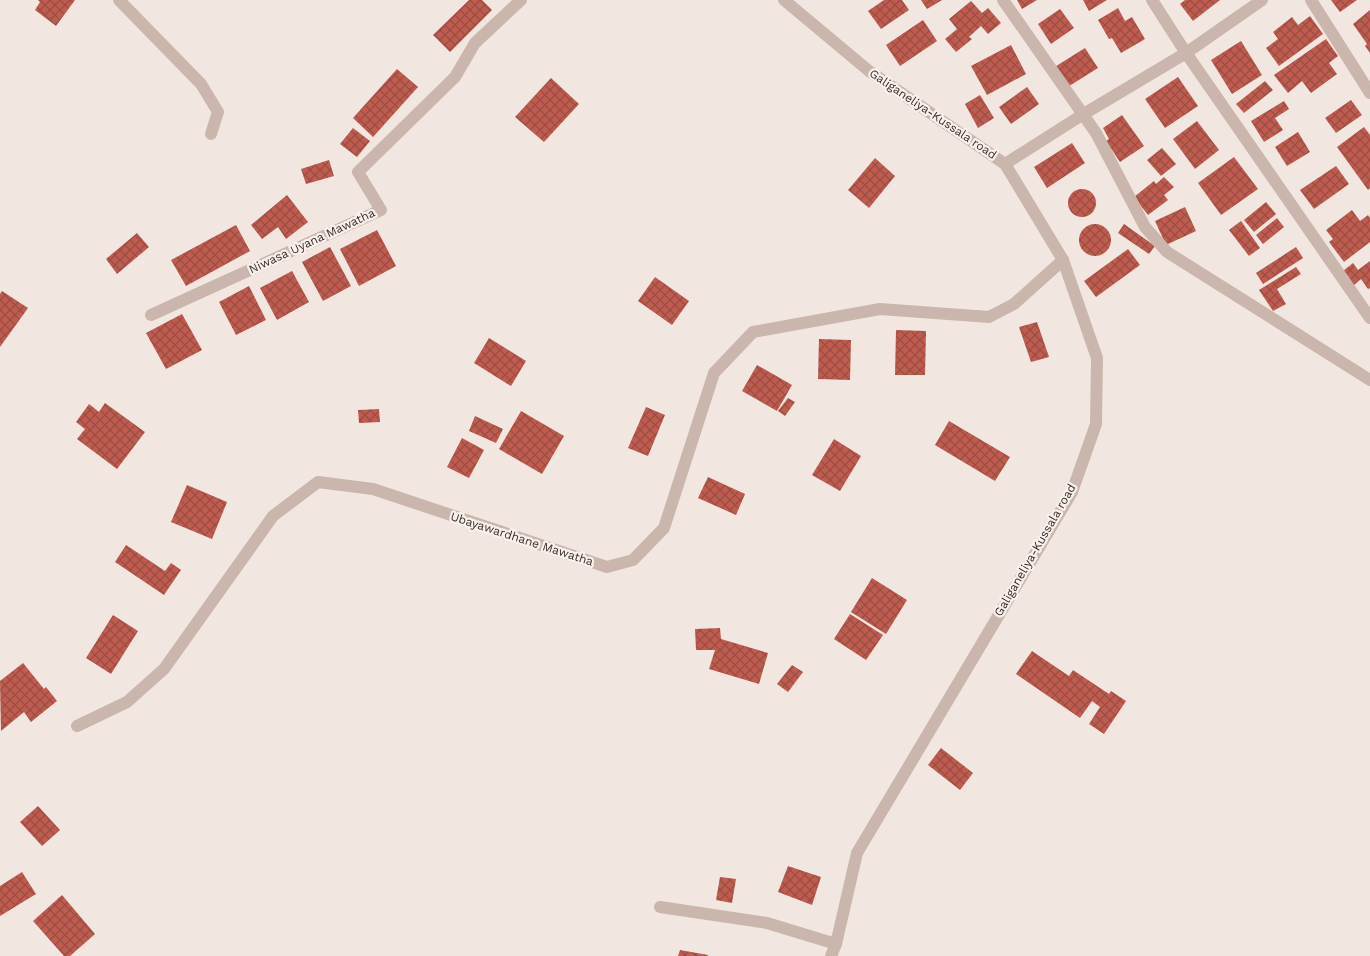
<svg xmlns="http://www.w3.org/2000/svg" width="1370" height="956" font-family="'Work Sans',sans-serif">
	<defs>
		<pattern id="building-cross-hatch" width="8" height="8" patternUnits="userSpaceOnUse" patternTransform="scale(1.25)"><rect width="8" height="8" fill="#bf5c50"/><path d="M0 0l8 8M0 8l8-8" fill="none" stroke="#9c4c43"/></pattern>
	</defs>
	<rect width="100%" height="100%" fill="#f2e7e0"/>
	<!-- building -->
	<g fill="url(#building-cross-hatch)">
		<path d="M38,0H75L56,26L35,10L40,2Z"/>
		<path d="M469,0H482L492,10L450,52L433,35Z"/>
		<path d="M884,0H902L909,10L881,29L868,11Z"/>
		<path d="M921,0H942L927,9Z"/>
		<path d="M1017,0H1037L1022,9Z"/>
		<path d="M1083,0H1107L1089,11Z"/>
		<path d="M1185,0H1220L1193,21L1180,4Z"/>
		<path d="M1331,0H1357L1340,12Z"/>
		<path d="M971,1L982,13L988,8L1001,23L988,34L981,26L969,37L972,39L956,52L945,39L957,29L949,19Z"/>
		<path d="M1118,8L1125,21L1132,17L1145,39L1121,53L1112,38L1109,39L1098,20Z"/>
		<path d="M1060,9L1074,28L1051,44L1038,24Z"/>
		<path d="M1370,10V53L1365,46L1367,44L1353,24Z"/>
		<path d="M1310,16L1323,34L1279,66L1266,48L1278,39L1273,32L1292,17L1298,25Z"/>
		<path d="M923,20L937,41L900,66L886,45Z"/>
		<path d="M1326,39L1338,56L1329,63L1337,74L1311,93L1302,81L1288,93L1274,75Z"/>
		<path d="M1241,41L1262,75L1232,94L1211,60Z"/>
		<path d="M1011,45L1026,74L987,95L971,66Z"/>
		<path d="M1085,48L1098,68L1066,88L1053,68Z"/>
		<path d="M397,69L418,87L373,137L353,118Z"/>
		<path d="M1178,77L1198,106L1165,128L1145,99Z"/>
		<path d="M551,78L579,104L544,142L515,117Z"/>
		<path d="M1265,81L1273,90L1244,113L1236,104Z"/>
		<path d="M1027,87L1039,104L1011,124L999,107Z"/>
		<path d="M980,95L994,118L978,128L965,104Z"/>
		<path d="M1351,100L1362,115L1336,133L1325,118Z"/>
		<path d="M1284,101L1289,109L1275,118L1283,130L1264,142L1251,121Z"/>
		<path d="M1122,115L1144,146L1120,162L1106,141L1109,139L1103,128Z"/>
		<path d="M1197,121L1219,150L1195,169L1173,139Z"/>
		<path d="M1364,127L1370,135V188L1368,190L1337,147Z"/>
		<path d="M353,128L370,141L357,157L340,144Z"/>
		<path d="M1298,132L1310,152L1287,166L1275,147Z"/>
		<path d="M1072,143L1085,163L1047,188L1034,167Z"/>
		<path d="M1162,148L1176,164L1161,176L1147,160Z"/>
		<path d="M1234,157L1258,189L1221,215L1198,183Z"/>
		<path d="M875,158L895,176L869,208L848,190Z"/>
		<path d="M329,160L334,176L306,184L301,169Z"/>
		<path d="M1336,166L1349,184L1314,209L1300,190Z"/>
		<path d="M1164,177L1174,187L1164,195L1168,200L1148,215L1134,197L1154,181L1156,184Z"/>
		<circle cx="1082" cy="203" r="14"/>
		<path d="M287,195L308,222L286,239L278,227L262,239L251,225Z"/>
		<path d="M1266,202L1276,214L1254,232L1244,220Z"/>
		<path d="M1185,207L1196,231L1166,245L1155,221Z"/>
		<path d="M1352,210L1360,221L1368,215L1370,218V242L1344,262L1329,242L1333,239L1326,230Z"/>
		<path d="M1277,218L1284,227L1263,244L1256,235Z"/>
		<path d="M1241,221L1260,248L1249,256L1229,230Z"/>
		<circle cx="1095" cy="240" r="16"/>
		<path d="M1124,224L1155,246L1149,254L1118,233Z"/>
		<path d="M236,225L250,251L186,286L171,260Z"/>
		<path d="M377,230L396,266L359,286L340,249Z"/>
		<path d="M137,233L149,247L117,274L106,259Z"/>
		<path d="M330,247L351,286L323,301L302,262Z"/>
		<path d="M1296,247L1303,258L1263,284L1256,273Z"/>
		<path d="M1128,249L1140,265L1096,297L1084,281Z"/>
		<path d="M1370,261V288L1368,289L1361,279L1353,286L1343,271L1353,263L1358,270Z"/>
		<path d="M1296,267L1301,274L1277,289L1286,304L1273,311L1259,290Z"/>
		<path d="M292,271L309,302L277,320L260,288Z"/>
		<path d="M655,277L689,301L672,325L638,301Z"/>
		<path d="M249,286L266,320L236,335L219,302Z"/>
		<path d="M2,291L28,308L0,347V294Z"/>
		<path d="M182,314L202,350L166,369L146,333Z"/>
		<path d="M1037,322L1049,357L1031,362L1019,327Z"/>
		<path d="M896,330L926,331L925,375H895Z"/>
		<path d="M489,338L526,361L511,386L474,363Z"/>
		<path d="M819,339L851,340L850,380L818,379Z"/>
		<path d="M757,365L792,385L777,411L742,391Z"/>
		<path d="M788,398L795,402L785,416L778,411Z"/>
		<path d="M105,403L145,432L117,469L77,439L85,429L76,422L89,404L99,412Z"/>
		<path d="M646,407L665,415L648,456L628,448Z"/>
		<path d="M379,409L380,422L359,423L358,410Z"/>
		<path d="M521,411L564,436L542,474L499,449Z"/>
		<path d="M475,416L503,429L496,443L469,431Z"/>
		<path d="M949,421L1010,457L995,481L935,445Z"/>
		<path d="M462,438L484,450L469,478L447,467Z"/>
		<path d="M834,439L861,456L840,491L812,475Z"/>
		<path d="M708,477L745,494L736,515L698,498Z"/>
		<path d="M187,485L227,502L212,539L171,522Z"/>
		<path d="M126,545L165,571L171,563L181,570L164,595L115,562Z"/>
		<path d="M872,578L907,600L886,634L851,612Z"/>
		<path d="M850,614L883,635L866,660L834,639Z"/>
		<path d="M113,615L138,631L111,674L86,658Z"/>
		<path d="M720,628L721,639L768,653L759,684L709,669L715,650H696L695,629Z"/>
		<path d="M1032,651L1069,676L1073,670L1109,694L1111,691L1126,701L1104,734L1089,724L1100,707L1092,701L1080,718L1016,674Z"/>
		<path d="M23,663L44,689L46,687L57,701L31,722L24,712L1,731L0,681Z"/>
		<path d="M792,665L803,672L788,692L777,684Z"/>
		<path d="M941,748L973,773L960,790L928,765Z"/>
		<path d="M38,806L60,830L42,846L20,822Z"/>
		<path d="M788,866L821,877L812,905L778,892Z"/>
		<path d="M22,872L36,894L0,916V886Z"/>
		<path d="M720,877L736,879L732,903L716,900Z"/>
		<path d="M62,895L95,934L70,956H64L33,921Z"/>
		<path d="M680,950L708,955V956H678Z"/>
	</g>
	<g fill="none" stroke-linecap="round" stroke-linejoin="round">
		<!-- minor -->
		<g stroke="#cab6ac" stroke-width="12">
			<path d="M119,0L201,84L218,112L211,134"/>
			<path d="M784,0L869,71L1005,164L1063,260L1097,358L1096,424L1072,492L857,853L836,944L831,956"/>
			<path d="M1003,0L1096,133L1145,227L1167,252L1370,380"/>
			<path d="M1152,0L1186,53L1370,318"/>
			<path d="M1311,0L1370,93"/>
			<path d="M1005,164L1082,115L1186,53L1262,0"/>
			<path d="M151,315L381,210L358,172L455,77L475,43L521,0"/>
			<path d="M77,726L127,702L164,669L273,516L318,482L373,489L607,567L633,560L664,528L714,373L753,332L880,309L989,317L1014,304L1063,260"/>
			<path d="M660,907L767,923L836,944"/>
		</g>
	</g>
	<g text-anchor="middle" stroke-width="4.5" stroke-linejoin="round" paint-order="stroke">
		<!-- street labels -->
		<g font-size="12" fill="#382d2b" stroke="#f9f2ec">
			<text transform="translate(933 114) rotate(34)" y="4">Galiganeliya-Kussala road</text>
			<text transform="translate(312 241) rotate(-25)" y="4">Niwasa Uyana Mawatha</text>
			<text transform="translate(522 539) rotate(18)" y="4">Ubayawardhane Mawatha</text>
			<text transform="translate(1035 550) rotate(-60)" y="4">Galiganeliya-Kussala road</text>
		</g>
	</g>
</svg>
